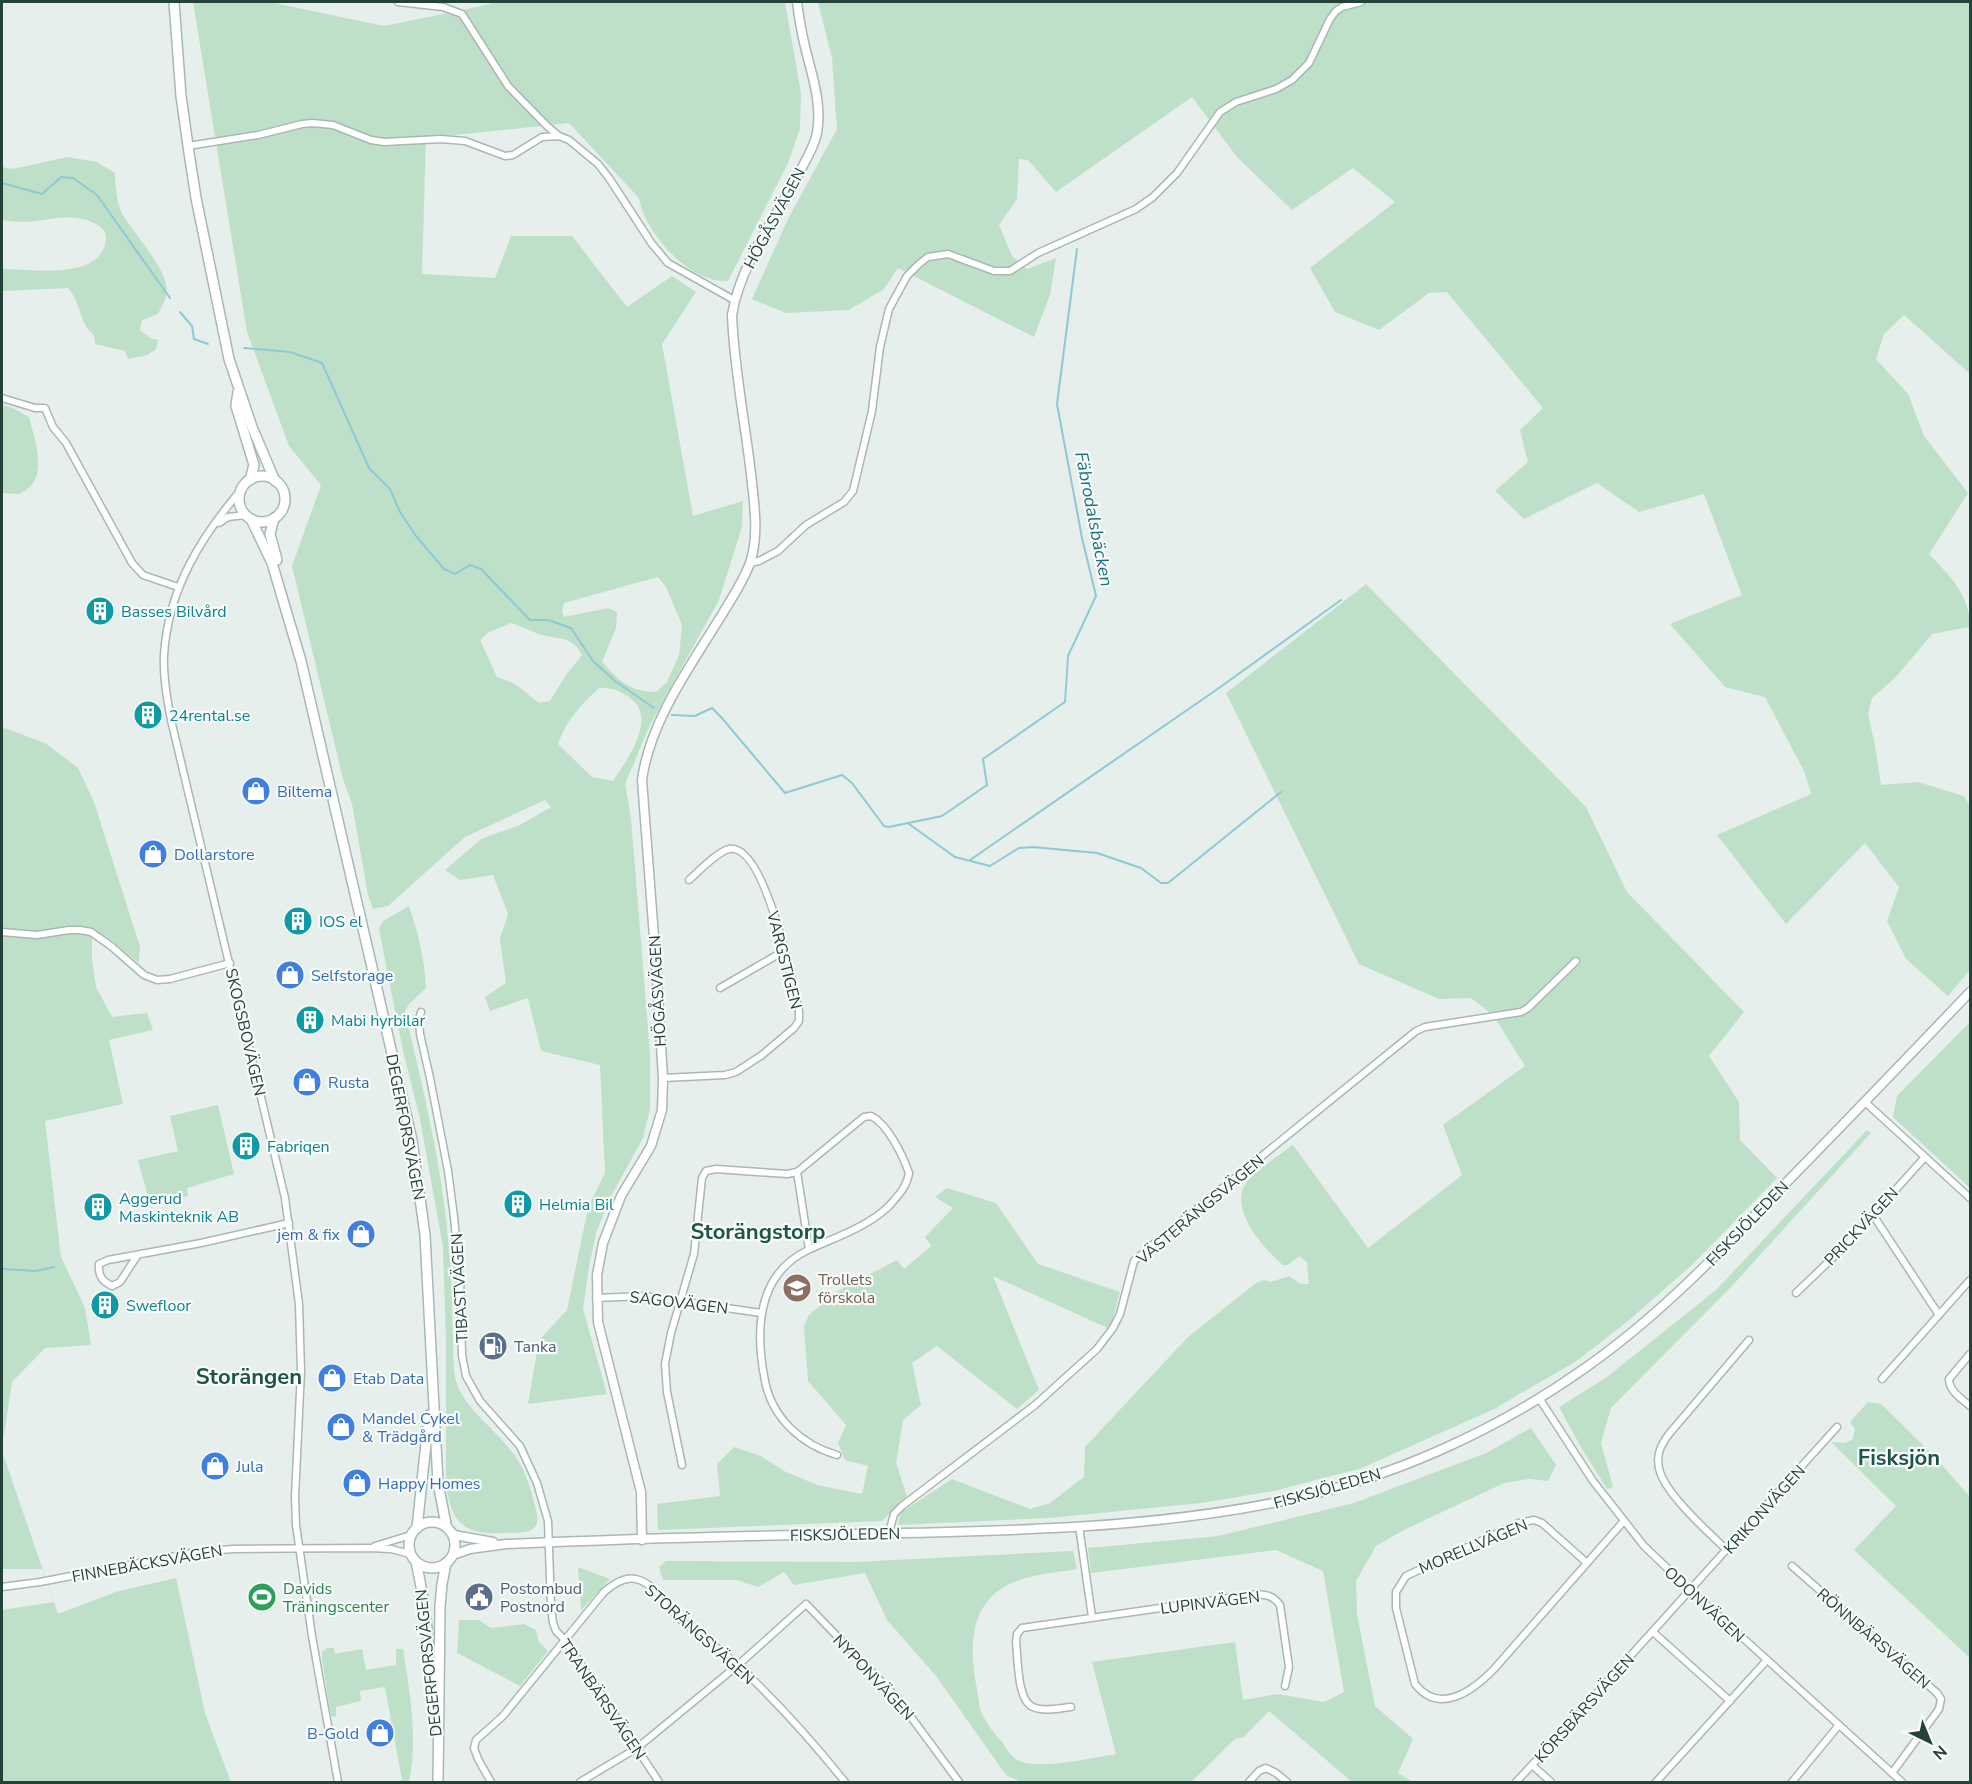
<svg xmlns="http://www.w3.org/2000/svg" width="1972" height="1784" font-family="'Nunito Sans',sans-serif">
	<rect width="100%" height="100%" fill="#e6efeb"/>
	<!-- green -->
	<g fill="#bfe0c8" fill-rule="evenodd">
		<path d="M193,2H270L384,26L491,4L492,2H785L801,93L800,129L788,163L728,281C690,284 645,233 639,198L569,123L426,138L422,274L495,278L511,236H572L627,307L672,276L696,292L662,344L693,516L743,501L742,527L719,600L650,725L625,784L631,818L650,1054V1109L643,1138L609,1200L596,1233L589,1267L583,1309L607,1394L528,1404L539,1340L567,1310L588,1208L605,1173L600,1065L541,1051L528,998L490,1011L485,997L506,983L500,939L508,914L493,875L460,880L445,870L481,839L520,825L551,807L545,800L465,837L388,906L373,909L368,895L352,804L343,779L292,566L321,485L289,446L247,332ZM658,577L666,587L682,625L679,655L667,682L656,692C629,691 620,682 602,662L616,628L617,612L608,608L564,617L562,611L564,603ZM511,623C522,626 531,632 542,635C560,640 571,635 582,655L566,675L550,701L539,703L515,684L497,677L480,640L489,632ZM599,688C613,688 618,690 630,698C658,718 627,760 613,781L592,777L558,744C566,720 581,705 599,688Z"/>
		<path d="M818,2H1970V372H1968L1904,315L1884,334L1876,359L1908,394L1924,436L1968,493L1929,554C1950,576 1970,595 1970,627L1932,634L1895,678L1872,698L1868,714L1875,746L1881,785L1918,782L1964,796L1970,806V970L1948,996L1906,959L1887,921L1899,887L1865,843L1786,924L1717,835L1811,794L1805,773L1765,697L1725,687L1670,624L1742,595L1704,494L1639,512L1597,483L1524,519L1495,491L1528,462L1520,430L1543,408L1447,292L1429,293L1379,330L1335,312L1310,268L1395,202L1353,168L1292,210L1237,157L1192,97L1056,192L1028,160L1019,159L1017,199L999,225L1012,256L1027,269L1056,258L1050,295L1034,337L898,268L884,289L849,310L786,313L752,299L789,217L837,129L832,58Z"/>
		<path d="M67,157L97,162L115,173C116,187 116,203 123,215C134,235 173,273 166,297C164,303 160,309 158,314L142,320L140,330L150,338L158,340L156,349L147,355L128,359L125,351L95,344L94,335C78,322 81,302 68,288L2,291V269C30,269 103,281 106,239C107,229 97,224 89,221C68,213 46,221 25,222C17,222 9,221 2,220V167L13,169Z"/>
		<path d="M2,405L13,408L29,417C34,437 46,468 31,486C28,489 23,492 19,494L2,493Z"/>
		<path d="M1366,584L1586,807L1627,892L1744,1012L1709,1056L1739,1102L1740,1140L1777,1178L1693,1264L1628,1321L1578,1360L1494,1409L1362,1468L1274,1491L1201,1503L1050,1518L898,1525L900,1513L952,1479L1030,1509L1050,1503L1084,1477L1085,1447L1188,1337L1256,1283L1264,1280L1271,1282L1289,1276L1301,1284H1309L1307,1262L1299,1256L1288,1265H1283C1265,1250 1228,1209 1246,1183C1252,1174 1282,1153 1293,1145L1368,1248L1462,1175L1443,1125L1525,1066L1493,1015L1471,998L1439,999L1359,964L1226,693Z"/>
		<path d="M2,727L45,743L78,768L94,802L140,947L139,963L106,936L92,934V960L96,987L112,1017L147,1013L153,1030L109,1040L123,1104L45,1121L61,1257L85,1308L91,1345L45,1348L12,1382L2,1448Z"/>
		<path d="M409,906C418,932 425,961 426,988L409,1004L405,1011C423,1090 443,1168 449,1249C452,1279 452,1310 453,1340C454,1355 452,1375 459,1389C471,1413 493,1428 509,1448C524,1465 531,1488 536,1510C538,1517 539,1526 531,1530C525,1534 512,1532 504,1533C463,1536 450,1521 446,1482V1340L443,1247L420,1119L403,1051L379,929L383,921Z"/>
		<path d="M1970,1022V1186L1969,1187L1893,1117L1897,1096Z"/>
		<path d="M218,1105L234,1174L187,1188L188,1196L150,1204L138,1160L178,1151L170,1116Z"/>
		<path d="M1867,1130L1871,1133L1731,1287L1611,1408L1601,1443L1613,1487L1607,1489L1582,1449L1559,1407L1607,1377L1716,1290Z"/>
		<path d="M947,1188L996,1203L1038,1264L1120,1292L1110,1329L993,1276L1039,1390L1017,1409L937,1346L912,1363L921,1405L903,1420L896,1463L907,1496L882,1521L658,1530L657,1504L720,1496L717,1464L734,1447L761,1456L784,1471L817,1485L862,1494L868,1466L845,1460L838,1443L846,1425L808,1381L804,1326L809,1315L838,1291L897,1260L904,1269L931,1246L925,1237L953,1208L935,1197Z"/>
		<path d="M1868,1402L1881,1404L1933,1455L1970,1497V1658L1854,1550L1896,1506L1831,1442L1845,1443L1853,1439L1855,1429L1850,1422Z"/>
		<path d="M1531,1428L1556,1465L1548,1481L1529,1479L1504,1483L1406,1529L1376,1546L1356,1581L1357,1614L1375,1706L1413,1739L1398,1773L1413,1782H1352L1269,1711L1244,1737L1235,1739L1191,1782H1021L1006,1775L936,1676L887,1620L865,1573L794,1585L784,1572L758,1587L737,1580H663L659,1567L666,1561L854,1562L1073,1551L1077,1569C1048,1574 1012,1575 991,1597C968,1621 971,1659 977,1689C978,1696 979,1705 981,1712C986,1723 994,1733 1002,1742C1008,1751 1014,1761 1025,1763C1046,1768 1093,1758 1116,1754L1092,1662L1235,1642L1243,1700L1277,1694L1324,1702L1344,1692L1323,1571L1276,1550L1091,1573L1088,1548L1218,1536L1354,1503L1486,1453Z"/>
		<path d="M2,1451L58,1614L119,1591L176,1578L205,1713L231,1782H2V1610L54,1602L43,1569H2Z"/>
		<path d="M578,1567L610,1579L581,1610Z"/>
		<path d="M459,1620H479L491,1628L524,1624L536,1630L539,1642L548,1651L520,1686L457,1653Z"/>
		<path d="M327,1648H334L335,1654L362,1649L366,1670L396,1665V1649H403C410,1692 418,1740 409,1782H392L402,1780L385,1687L360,1691L361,1701L336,1707V1717L331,1716L322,1659V1652Z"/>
	</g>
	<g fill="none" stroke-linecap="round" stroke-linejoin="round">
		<!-- stream -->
		<g stroke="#8ec9d4" stroke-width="2">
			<path d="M2,183L42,194L61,177L73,178L97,195L170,298"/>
			<path d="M180,312L192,326L194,339L208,344"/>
			<path d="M244,348L290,352L322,363L369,468L390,489L400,512L416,536L444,569L455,574L470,565L481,569L530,620H548L571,628L593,661L615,681L654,708"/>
			<path d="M672,715L695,716L712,708L721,717L785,793L842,775L852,783L884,826L889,827L942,816L987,785L983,759L1065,702L1068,656L1096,596L1082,538L1057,404L1077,249"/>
			<path d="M909,824L955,857L990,866L1019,848L1033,847L1097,853L1141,868L1161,883H1168L1281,792"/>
			<path d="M970,860L1219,688L1341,600"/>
			<path d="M2,1269L36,1271L54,1267"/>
		</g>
		<!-- minor casing -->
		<g stroke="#a8b8b2" stroke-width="9">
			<g id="minor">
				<path d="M398,2L443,7L462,14L508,86L547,126L559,136"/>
				<path d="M188,146L258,135L302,124L313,123L333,125L371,140L384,142L441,139L465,141L505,156L513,155L542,137L559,136L569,140L598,164L609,178L652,244L668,263L734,300"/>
				<path d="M2,398L35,408H45L53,427L66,443L132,563L143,575L178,587"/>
				<path d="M241,490C200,538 168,590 164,655C163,677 167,699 171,720L285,1198L299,1304L301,1371L295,1497L296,1525L312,1636L338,1782"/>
				<path d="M219,523L228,517L246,515"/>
				<path d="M750,563L759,561L778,551L806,525L844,502L853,491L872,411L880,347L889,309L907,276L919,264L928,257L948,254L994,271H1010L1038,253L1136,209L1153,197L1177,173L1220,112L1236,102L1276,89L1292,80L1309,63L1330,19L1336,11L1342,7L1361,2"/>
				<path d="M2,932L37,935L69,930H80L91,932L111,946L144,975L157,980L170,979L230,963"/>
				<path d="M720,988L784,951"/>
				<path d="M421,1012L419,1019L420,1034L430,1078L448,1171L454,1217L460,1279L462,1355L466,1376L480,1401L520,1446L537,1483L548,1521L551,1607L553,1623L556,1631L565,1640L659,1782"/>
				<path d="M663,1078L725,1075L736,1072L762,1055L794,1028L799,1021V1011C793,985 765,842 729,849C717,852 699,871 689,880"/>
				<path d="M1865,1102L1970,1198"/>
				<path d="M797,1172L809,1249"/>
				<path d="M1873,1215L1939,1315"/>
				<path d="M137,1256L120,1282L112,1286C102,1281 98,1276 99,1264L108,1260L201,1243L289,1223"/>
				<path d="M1796,1293L1845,1246L1925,1157"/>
				<path d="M596,1298L644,1296L761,1313"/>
				<path d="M1970,1354L1949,1379C1949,1391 1962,1399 1970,1406"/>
				<path d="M1882,1379L1970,1280"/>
				<path d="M1539,1398L1593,1481L1644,1546L1690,1590L1902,1782"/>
				<path d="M682,1465L667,1392L665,1364L671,1333L694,1254L702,1178L706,1171L716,1169L787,1174L797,1172L864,1117L871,1116C888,1124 903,1156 909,1173C907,1187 897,1197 888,1207C865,1228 836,1237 808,1250C756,1275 755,1331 765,1381C772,1418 802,1445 837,1455"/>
				<path d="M1079,1526L1092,1617"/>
				<path d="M889,1533L894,1514L902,1506L1035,1405L1097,1349L1113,1328L1120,1314L1134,1261L1156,1242L1416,1031L1425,1027L1521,1012L1528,1008L1576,961"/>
				<path d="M375,1546L411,1535"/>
				<path d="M1727,1550C1709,1533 1663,1492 1659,1468C1656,1454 1661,1445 1669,1434L1749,1340"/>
				<path d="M1587,1563L1542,1523L1534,1520L1519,1523L1406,1576L1396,1592V1608L1415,1684C1440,1716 1474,1690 1495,1668L1623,1522"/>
				<path d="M1792,1566L1937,1693L1941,1699L1939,1709L1892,1773"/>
				<path d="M2,1587L40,1582L197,1552L233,1549L370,1548L391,1549L410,1554"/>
				<path d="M1653,1632L1730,1701"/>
				<path d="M1071,1707C1060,1708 1044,1712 1033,1707C1017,1701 1018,1658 1016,1642L1017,1634L1022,1628L1257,1594C1268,1595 1273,1596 1280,1605L1289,1667L1285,1686"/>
				<path d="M491,1782L478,1759L474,1748L476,1740L503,1716L604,1592C612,1585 624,1576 636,1579C656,1584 666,1606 680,1619C699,1636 722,1650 740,1667C778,1703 813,1742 845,1782"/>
				<path d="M580,1782L637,1748L738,1665L806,1604L897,1698L959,1782"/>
				<path d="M1249,1782L1259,1771L1266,1768L1276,1773L1287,1782"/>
				<path d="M1516,1782L1532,1765"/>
				<path d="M1551,1782L1532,1765L1837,1427"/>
				<path d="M1656,1782L1767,1660"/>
				<path d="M1792,1782L1839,1725"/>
			</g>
		</g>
		<!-- tertiary casing -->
		<g stroke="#a8b8b2" stroke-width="11">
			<g id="tertiary">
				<path d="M454,1535L493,1542"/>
				<path d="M642,1540L641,1492L598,1322L597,1275L603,1243L621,1196L651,1146L662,1110L663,1078L656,963L642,780C650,720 692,664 723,613C733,596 745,579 751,560C759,532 754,503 751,474C745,422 734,368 732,315C740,266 772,223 796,179C803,164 814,149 817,133C822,105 813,78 806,51C802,35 799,18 797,2"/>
				<path d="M453,1555L470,1549L506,1544C622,1539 738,1536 854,1534C997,1531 1143,1530 1283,1501C1390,1479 1496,1431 1585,1368C1658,1317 1719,1253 1780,1189C1844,1124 1907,1058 1970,992"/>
			</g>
		</g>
		<!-- secondary casing -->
		<g stroke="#a4bbb3" stroke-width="12">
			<g id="secondary">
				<path d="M174,2L181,96L188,146L196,198L229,359L252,427L275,481"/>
				<path d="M238,392L236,406L254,465L250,480"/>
				<circle cx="262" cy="499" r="23"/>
				<path d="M274,518L270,534L277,560"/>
				<path d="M251,519L272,563L301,661L412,1140L425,1235L438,1483L446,1524"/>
				<circle cx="432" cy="1545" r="23"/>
				<path d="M417,1528L429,1415"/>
				<path d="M416,1562C427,1610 431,1659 433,1709"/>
				<path d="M438,1782L440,1606L442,1584L446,1563"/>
			</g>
		</g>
		<!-- minor -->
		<use href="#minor" stroke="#fff" stroke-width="6"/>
		<!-- tertiary -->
		<use href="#tertiary" stroke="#fff" stroke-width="8"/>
		<!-- secondary -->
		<use href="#secondary" stroke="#fff" stroke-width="9"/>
	</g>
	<!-- icons -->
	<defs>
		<g id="building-disc" transform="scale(1.5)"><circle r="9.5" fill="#0f9aa8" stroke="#f7fbf9"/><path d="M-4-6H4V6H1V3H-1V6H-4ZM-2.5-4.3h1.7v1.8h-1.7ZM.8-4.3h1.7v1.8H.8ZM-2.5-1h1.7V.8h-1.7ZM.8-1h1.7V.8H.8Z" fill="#fff"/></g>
		<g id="shop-disc" transform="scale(1.5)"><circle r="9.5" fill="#3f7fe0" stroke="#f7fbf9"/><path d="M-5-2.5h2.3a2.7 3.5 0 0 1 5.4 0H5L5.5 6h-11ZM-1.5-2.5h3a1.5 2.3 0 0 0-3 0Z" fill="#fff"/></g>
		<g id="school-disc" transform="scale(1.5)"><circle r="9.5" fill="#8d6e63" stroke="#f7fbf9"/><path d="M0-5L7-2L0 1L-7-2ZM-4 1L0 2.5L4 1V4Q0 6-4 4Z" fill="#fff"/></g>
		<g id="fuel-disc" transform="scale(1.5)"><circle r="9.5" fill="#5c6f8a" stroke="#f7fbf9"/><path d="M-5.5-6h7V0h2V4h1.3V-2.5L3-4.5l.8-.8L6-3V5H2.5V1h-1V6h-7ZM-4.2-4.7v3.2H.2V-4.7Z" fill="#fff"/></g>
		<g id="stadium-disc" transform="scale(1.5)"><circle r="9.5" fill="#2e9e5b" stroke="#f7fbf9"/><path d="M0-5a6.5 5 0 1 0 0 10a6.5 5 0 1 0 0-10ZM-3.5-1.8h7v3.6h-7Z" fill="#fff"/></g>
		<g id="civic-disc" transform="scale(1.5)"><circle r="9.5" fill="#5c6f8a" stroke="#f7fbf9"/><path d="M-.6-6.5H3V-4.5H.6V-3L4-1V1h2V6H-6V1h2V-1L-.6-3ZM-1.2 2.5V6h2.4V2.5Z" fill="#fff"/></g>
	</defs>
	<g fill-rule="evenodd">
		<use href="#building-disc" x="100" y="611"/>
		<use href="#building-disc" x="148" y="715"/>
		<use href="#shop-disc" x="256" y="791"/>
		<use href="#shop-disc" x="153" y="854"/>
		<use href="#building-disc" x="298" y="921"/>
		<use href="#shop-disc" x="290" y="975"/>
		<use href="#building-disc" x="310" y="1020"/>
		<use href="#shop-disc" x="307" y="1082"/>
		<use href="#building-disc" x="246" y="1146"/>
		<use href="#building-disc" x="518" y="1204"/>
		<use href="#building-disc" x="98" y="1207"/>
		<use href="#shop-disc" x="361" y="1234"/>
		<use href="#school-disc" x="797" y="1288"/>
		<use href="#building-disc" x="105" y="1305"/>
		<use href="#fuel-disc" x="493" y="1346"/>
		<use href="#shop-disc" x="332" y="1378"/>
		<use href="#shop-disc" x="341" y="1427"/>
		<use href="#shop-disc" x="215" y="1466"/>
		<use href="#shop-disc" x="357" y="1483"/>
		<use href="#stadium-disc" x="262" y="1597"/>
		<use href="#civic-disc" x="479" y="1597"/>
		<use href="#shop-disc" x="380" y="1733"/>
	</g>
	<g text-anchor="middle" stroke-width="4.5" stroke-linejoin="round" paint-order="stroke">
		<!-- street labels -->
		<g font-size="16" fill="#24423a" stroke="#f7fbf9">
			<text transform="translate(774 218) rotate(-62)" y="6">HÖGÅSVÄGEN</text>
			<text transform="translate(785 960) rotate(76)" y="6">VARGSTIGEN</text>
			<text transform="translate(657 991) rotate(-93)" y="6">HÖGÅSVÄGEN</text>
			<text transform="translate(246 1032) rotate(77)" y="6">SKOGSBOVÄGEN</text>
			<text transform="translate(406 1127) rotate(79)" y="6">DEGERFORSVÄGEN</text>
			<text transform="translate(1200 1209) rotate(-40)" y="6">VÄSTERÄNGSVÄGEN</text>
			<text transform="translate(1747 1223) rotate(-46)" y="6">FISKSJÖLEDEN</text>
			<text transform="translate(1861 1226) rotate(-47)" y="6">PRICKVÄGEN</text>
			<text transform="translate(459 1288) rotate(-93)" y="6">TIBASTVÄGEN</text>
			<text transform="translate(679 1302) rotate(7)" y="6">SAGOVÄGEN</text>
			<text transform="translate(1327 1488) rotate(-16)" y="6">FISKSJÖLEDEN</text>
			<text transform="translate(1764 1509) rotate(-48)" y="6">KRIKONVÄGEN</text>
			<text transform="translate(845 1534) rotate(-1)" y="6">FISKSJÖLEDEN</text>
			<text transform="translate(1473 1546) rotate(-23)" y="6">MORELLVÄGEN</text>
			<text transform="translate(147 1563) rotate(-10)" y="6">FINNEBÄCKSVÄGEN</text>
			<text transform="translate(1210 1602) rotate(-7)" y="6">LUPINVÄGEN</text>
			<text transform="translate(1705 1604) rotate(43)" y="6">ODONVÄGEN</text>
			<text transform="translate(700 1634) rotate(42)" y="6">STORÄNGSVÄGEN</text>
			<text transform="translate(1874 1638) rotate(41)" y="6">RÖNNBÄRSVÄGEN</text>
			<text transform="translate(428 1663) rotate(-96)" y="6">DEGERFORSVÄGEN</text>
			<text transform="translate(874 1677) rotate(47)" y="6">NYPONVÄGEN</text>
			<text transform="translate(603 1699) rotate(56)" y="6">TRANBÄRSVÄGEN</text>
			<text transform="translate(1584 1708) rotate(-48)" y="6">KÖRSBÄRSVÄGEN</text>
		</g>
		<!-- culture labels -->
		<g font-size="16" fill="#0d838f" stroke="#f7fbf9" text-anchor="start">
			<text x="121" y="617">Basses Bilvård</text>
			<text x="169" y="721">24rental.se</text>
			<text x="319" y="927">IOS el</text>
			<text x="331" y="1026">Mabi hyrbilar</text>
			<text x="267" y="1152">Fabriqen</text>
			<text x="119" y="1204">Aggerud<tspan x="119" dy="18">Maskinteknik AB</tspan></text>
			<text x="539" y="1210">Helmia Bil</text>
			<text x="126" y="1311">Swefloor</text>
		</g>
		<!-- shop labels -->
		<g font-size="16" fill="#366cbe" stroke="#f7fbf9" text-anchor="start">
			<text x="277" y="797">Biltema</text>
			<text x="174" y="860">Dollarstore</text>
			<text x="311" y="981">Selfstorage</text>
			<text x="328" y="1088">Rusta</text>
			<text x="340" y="1240" text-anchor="end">jem &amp; fix</text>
			<text x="353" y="1384">Etab Data</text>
			<text x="362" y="1424">Mandel Cykel<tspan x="362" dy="18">&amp; Trädgård</tspan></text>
			<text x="236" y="1472">Jula</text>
			<text x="378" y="1489">Happy Homes</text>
			<text x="359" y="1739" text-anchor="end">B-Gold</text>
		</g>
		<!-- education labels -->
		<g font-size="16" fill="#785e54" stroke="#f7fbf9" text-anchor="start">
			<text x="818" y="1285">Trollets<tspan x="818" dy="18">förskola</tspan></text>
		</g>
		<!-- service labels -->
		<g font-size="16" fill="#4e5e75" stroke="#f7fbf9" text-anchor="start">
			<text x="514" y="1352">Tanka</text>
			<text x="500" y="1594">Postombud<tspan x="500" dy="18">Postnord</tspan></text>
		</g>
		<!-- leisure labels -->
		<g font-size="16" fill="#27864d" stroke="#f7fbf9" text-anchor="start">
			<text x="283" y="1594">Davids<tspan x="283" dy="18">Träningscenter</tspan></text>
		</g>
		<!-- water labels -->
		<g font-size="18" font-style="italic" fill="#1c6f80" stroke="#f7fbf9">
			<text transform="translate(1094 519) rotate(79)" y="6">Fäbrodalsbäcken</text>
		</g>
		<!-- district labels -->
		<g font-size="22" font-weight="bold" fill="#1f5548" stroke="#f7fbf9">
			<text x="758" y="1239">Storängstorp</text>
			<text x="249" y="1384">Storängen</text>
			<text x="1899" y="1465">Fisksjön</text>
		</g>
	</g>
	<!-- border -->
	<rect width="1972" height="1784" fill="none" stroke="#24423a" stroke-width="6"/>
	<!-- north arrow -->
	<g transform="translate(1930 1742) rotate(137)" stroke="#f7fbf9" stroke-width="4.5" paint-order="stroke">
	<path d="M0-4.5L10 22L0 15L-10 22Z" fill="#24423a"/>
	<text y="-9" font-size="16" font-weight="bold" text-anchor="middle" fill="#24423a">N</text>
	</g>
</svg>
